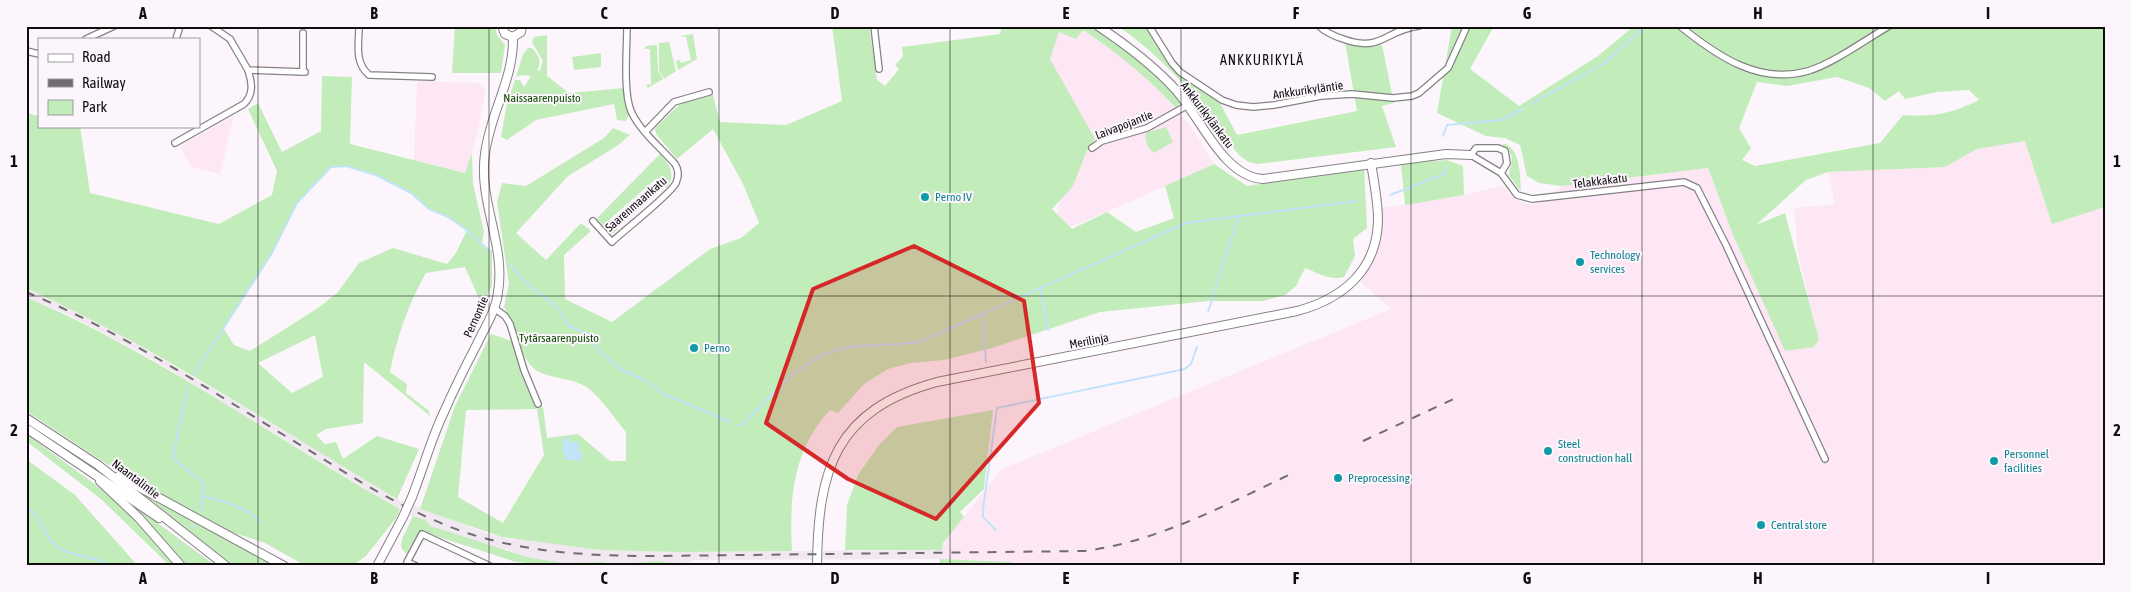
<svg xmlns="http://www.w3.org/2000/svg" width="2131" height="592" font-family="'Asap Condensed',sans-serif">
	<rect width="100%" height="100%" fill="#fcf6fc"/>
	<!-- industrial -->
	<g fill="#fde7f4">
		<path d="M1082,30L1121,56L1156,86L1192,128L1214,164L1107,212L1054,233L1073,124L1050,59L1059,32Z"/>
		<path d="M417,81L477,83L486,89L478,130L466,173L414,160Z"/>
		<path d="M234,116L220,174L191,167L180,146Z"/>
		<path d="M2026,141L2052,224L2105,207V566H1023L1011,562L940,559L943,543L1002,469L1391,309L1361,282L1374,258L1379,241L1381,208L1464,195L1502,186L1516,200L1529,204H1539L1562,186L1708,168L1733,235L1786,351L1819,339L1798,254L1794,208L1835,204L1828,172L1944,167L1977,149Z"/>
	</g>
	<!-- built -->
	<path fill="#f2e8f2" d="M26,288L89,318L147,350L323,453L397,499L486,533L514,540L518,538L600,550L679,552L942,550L940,559L693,560L684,564L656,561L617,565L603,562L563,563L527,557L506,549L485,545L431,526L425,520L415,518L374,494L142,353L65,313L26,297Z"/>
	<!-- green -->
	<g fill="#c2edba" fill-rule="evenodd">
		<path d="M455,26H495L497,35L505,45L501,73H452Z"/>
		<path d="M832,26H869L877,80L885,86L899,69L895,65L903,56L902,47L1000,34L1002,26H1089L1137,59L1178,98L1180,102L1177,109C1148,78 1118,53 1083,30L1076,39L1059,32L1050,59L1095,139L1087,150L1073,186L1052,209L1072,229L1107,212L1136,232L1174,218L1165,186L1214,164L1247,186L1364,169L1367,228L1353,239L1355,256L1344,277C1330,281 1318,273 1305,268L1296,286L1285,295L1263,301H1209L1100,312L992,348L944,360L910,363L888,369L864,384L838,413L830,410C793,450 789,499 792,551L679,552L600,550L502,537L420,509L455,406L491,334L512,341L537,409L543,407L547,438L578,434L610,461H626V432C614,418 602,399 588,388C574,378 548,378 537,371C518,357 516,326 504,307L509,284L497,202L502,183L526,186L604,138L613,128L630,135L617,146L568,176L516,233L546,260L581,223L591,231L564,255L565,299L612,322L710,249L741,238L759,223L743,184L713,129L677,159L656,134L655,128L680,104L713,95L720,122L786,125L842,101ZM537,409L544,455L503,523L458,497L466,410Z"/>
		<path d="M1118,26H1148L1176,70L1202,91L1219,101L1237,135L1357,111L1345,42L1382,45L1394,103L1382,106L1396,147L1257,164C1240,162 1231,145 1222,132C1193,91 1159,55 1118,26Z"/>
		<path d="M1452,26H1494L1470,69L1519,106L1598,56L1634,26H2105V207L2052,224L2025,141L1977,149L1945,167L1828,172L1806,180L1756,225L1785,213L1819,339L1814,347L1785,351L1733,235L1708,168L1562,186L1539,183L1527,176L1520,145L1505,138L1486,136L1437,113ZM1837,77L1869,88L1885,101L1899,91L1905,99L1937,92L1969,90L1979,100C1951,114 1933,117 1903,115L1880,143L1755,166L1742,160L1751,148L1739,128L1757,82L1787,86Z"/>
		<path d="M693,34L697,59L678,70L676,61L680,60L681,63L691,60L686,37L680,36Z"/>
		<path d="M547,35V76L569,93L624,88L629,114L626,121L617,120L614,104L536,120L507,140L501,137L507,103L515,80H520L524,87L531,76L522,75L516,77L523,54L528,48H532C539,56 542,61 537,70L540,71L543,61L532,42L534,37Z"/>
		<path d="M669,42L676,71L664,79L659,70V43Z"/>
		<path d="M657,45L658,70L663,79L648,88L646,85L651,84L650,49H645V46Z"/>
		<path d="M601,53V67L574,70L572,57Z"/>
		<path d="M322,76L352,77L350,144L465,173L472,153L473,184L484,232L482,243L492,251V286L482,305L465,267L426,273C408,304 397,337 390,372L407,384L406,393L429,411L430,416L364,362L363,423L326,429L316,435L325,444L336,442L343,459L377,436L419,449L397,499C275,427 156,347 26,288V113L39,116V126H80L90,193L219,224L272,195L277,171L248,109L258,103L282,152L321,131ZM346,166L376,175L411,193L429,209L448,217L467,230L456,253L447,264L393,248L359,263L338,292L318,308L250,351L234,345L224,329L272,253L297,203L331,167ZM315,335L323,377L292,393L258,363Z"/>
		<path d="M1166,127L1173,142L1154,153C1148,149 1144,140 1146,133Z"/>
		<path d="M1502,144H1506C1521,152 1520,176 1521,192L1509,175C1512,158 1516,156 1502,144Z"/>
		<path d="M660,154C670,165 677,176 666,188L657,178L610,219L618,229L614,233H610L597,218Z"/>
		<path d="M1447,160L1463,166L1464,195L1405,205L1401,164Z"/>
		<path d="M26,297C159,354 275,439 400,509L396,518L366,556L352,566H306L265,543L231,532L124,475L26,411Z"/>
		<path d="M993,410L984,489L960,512L964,517L943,543L942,550H845L847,505L858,475L879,445L897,427Z"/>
		<path d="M26,434L107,493L138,522L177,566H170L102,500L26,441Z"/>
		<path d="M26,459L75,495L138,566H26Z"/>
		<path d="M139,491L279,566H234Z"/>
		<path d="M125,499L216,566H185Z"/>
		<path d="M413,516L425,520L431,526L527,557L563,563L603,562L617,565L656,561L684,564L683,566H556L516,562L420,531L406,554L401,547L402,539Z"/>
		<path d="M940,559L1011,562L1023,566H939Z"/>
	</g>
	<!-- water -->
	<path fill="#c2e4fa" d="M567,437L570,443L577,441L580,447L577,451L583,453L579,464L578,460H566L564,452H562L564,445L562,440Z"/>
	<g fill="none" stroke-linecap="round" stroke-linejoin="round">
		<!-- stream -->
		<g stroke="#c2e4fa" stroke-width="2">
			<path d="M1531,104L1605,63L1645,26"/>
			<path d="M1443,136L1447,125L1501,120L1523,109"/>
			<path d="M1390,195L1445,174V166"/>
			<path d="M510,264L524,281L559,309L569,326L588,334L594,345L620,369L644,380L664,394L730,422"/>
			<path d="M1040,288L1048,330"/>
			<path d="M1208,312L1239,215"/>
			<path d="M983,314L986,362"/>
			<path d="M194,374L272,253L297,203L331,167L346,166L376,175L411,193L429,209L448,217L467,230L491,253"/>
			<path d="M188,386L173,458L204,484L201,511"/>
			<path d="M738,425L741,426C773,395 803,354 849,347C873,344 898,346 922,341L1186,223L1357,201"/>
			<path d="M203,496C222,500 248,507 261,523"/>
			<path d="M26,506C44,518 41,536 59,548C73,557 97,556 110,566"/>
			<path d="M192,527L193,525"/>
			<path d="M996,530L983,517V509L997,408L1185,369L1191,364L1197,347"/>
			<path d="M178,545L179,543"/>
		</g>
		<!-- street casing -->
		<g stroke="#868186" stroke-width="8">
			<g id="street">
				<path d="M211,26L230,39L248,70L305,72"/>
				<path d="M359,26C359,44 354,62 369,75L432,77"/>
				<path d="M874,26L879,69"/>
				<path d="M1149,26L1172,63L1180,72L1222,100L1236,105L1253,107L1274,105L1321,96L1352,94L1393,98L1412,96L1419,93L1448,68L1467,26"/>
				<path d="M1319,26C1326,33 1334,36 1343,39C1383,53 1384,30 1419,26"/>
				<path d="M1680,26C1717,56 1759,85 1808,71C1832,64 1867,39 1889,26"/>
				<path d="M86,39L114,26"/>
				<path d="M176,39L180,26"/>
				<path d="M26,51L39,54"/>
				<path d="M303,72V33"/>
				<path d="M646,131L674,102L709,92"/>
				<path d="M175,143L244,104C254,94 252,83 248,70"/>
				<path d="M1092,148L1102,141L1147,128L1188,105"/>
				<path d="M1501,173L1507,163L1505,151L1498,148H1476L1471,155L1501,173L1517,195L1532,199L1684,182L1697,188L1726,245L1825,459"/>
				<path d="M593,221L612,242C624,230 670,195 676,183C679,176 679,170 675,164C661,148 639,130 631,111C623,92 627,48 627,26"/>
				<path d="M494,308L505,316L510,324L524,370L538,404"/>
				<path d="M416,566L407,562L422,534L490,566"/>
			</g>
		</g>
		<!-- secondary casing -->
		<g stroke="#868186" stroke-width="10">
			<g id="secondary">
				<path d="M502,26L505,34L513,37L521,32L522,26"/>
				<path d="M1098,26C1125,44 1153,65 1175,89C1200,116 1223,177 1263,179L1446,154L1471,155"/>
				<path d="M26,418L98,465L226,566"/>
				<path d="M26,428L159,518"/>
				<path d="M119,476L284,566"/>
				<path d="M100,481L139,518L181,566"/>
				<path d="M412,497C423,469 431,439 444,412C454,389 465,367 477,344C485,327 496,311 498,292C506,245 478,201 485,154C490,113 514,79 513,37"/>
				<path d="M377,566L403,517"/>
				<path d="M817,566C818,469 835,410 937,382L1297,311C1342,299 1377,271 1378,220C1378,201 1374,182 1371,163"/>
			</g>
		</g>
		<!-- street -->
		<use href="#street" stroke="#fff" stroke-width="5.5"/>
		<!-- secondary -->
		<use href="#secondary" stroke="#fff" stroke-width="8"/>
		<!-- rail -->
		<g stroke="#706d70" stroke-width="2" stroke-dasharray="9 9" stroke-linecap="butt">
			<path d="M26,292C125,333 215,394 307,449C357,480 407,512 464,532C527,553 591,556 658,556L1085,551C1160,541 1227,504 1295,472"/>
			<path d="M1363,441L1458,397"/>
		</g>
		<!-- secondary-bridge casing -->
		<g stroke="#868186" stroke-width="10" stroke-linecap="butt">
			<path id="secondary-bridge" d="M403,517L412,497"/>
		</g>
		<!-- secondary-bridge -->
		<use href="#secondary-bridge" stroke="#fff" stroke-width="8"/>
	</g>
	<!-- marked area -->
	<path fill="#d62828" fill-opacity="0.2" stroke="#d62828" stroke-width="4" stroke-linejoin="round" d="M914,246L1024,301L1039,403L936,519L848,479L766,423L813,289Z"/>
	<!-- grid -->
	<path fill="none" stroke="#0f0e0f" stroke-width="1" stroke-opacity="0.55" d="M258,26V566M489,26V566M719,26V566M950,26V566M1181,26V566M1411,26V566M1642,26V566M1873,26V566M26,296H2105"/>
	<!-- markers -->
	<g fill="#0f9aa8" stroke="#fcf6fc" stroke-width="2">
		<circle cx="925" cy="197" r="5"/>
		<circle cx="1580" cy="262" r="5"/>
		<circle cx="694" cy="348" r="5"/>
		<circle cx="1548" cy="451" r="5"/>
		<circle cx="1994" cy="461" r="5"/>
		<circle cx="1338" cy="478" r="5"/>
		<circle cx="1761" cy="525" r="5"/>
	</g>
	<g text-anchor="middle" stroke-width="4" stroke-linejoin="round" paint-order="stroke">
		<!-- street labels -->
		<g font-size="12" fill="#0f0e0f" stroke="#fcf6fc">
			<text transform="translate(1308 90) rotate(-8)" y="4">Ankkurikyläntie</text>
			<text transform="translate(1207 115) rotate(53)" y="4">Ankkurikylänkatu</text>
			<text transform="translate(1124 125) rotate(-21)" y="4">Laivapojantie</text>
			<text transform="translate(1600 181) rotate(-7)" y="4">Telakkakatu</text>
			<text transform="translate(636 204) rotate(-41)" y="4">Saarenmaankatu</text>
			<text transform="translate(476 317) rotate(-66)" y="4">Pernontie</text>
			<text transform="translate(1089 341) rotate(-11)" y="4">Merilinja</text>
			<text transform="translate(136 479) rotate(37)" y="4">Naantalintie</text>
		</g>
		<!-- park labels -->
		<g font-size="12" fill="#0f4c01" stroke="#fcf6fc">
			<text x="542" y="102">Naissaarenpuisto</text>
			<text x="559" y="342">Tytärsaarenpuisto</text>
		</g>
		<!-- culture labels -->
		<g font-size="12" fill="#0d838f" stroke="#fcf6fc" text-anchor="start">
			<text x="935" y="201">Perno IV</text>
			<text x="1590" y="259">Technology<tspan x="1590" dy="14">services</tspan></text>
			<text x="704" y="352">Perno</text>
			<text x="1558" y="448">Steel<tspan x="1558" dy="14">construction hall</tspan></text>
			<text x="2004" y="458">Personnel<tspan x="2004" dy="14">facilities</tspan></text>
			<text x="1348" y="482">Preprocessing</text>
			<text x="1771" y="529">Central store</text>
		</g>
		<!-- neighbourhood labels -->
		<g font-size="14" letter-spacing="1" fill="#0f0e0f" stroke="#fcf6fc">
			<text x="1262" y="65">ANKKURIKYLÄ</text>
		</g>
	</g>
	<!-- border -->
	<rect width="2131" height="592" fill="none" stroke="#fcf6fc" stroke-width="55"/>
	<!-- legend -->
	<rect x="38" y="38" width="162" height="90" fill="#fcf6fc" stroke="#9d999d"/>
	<rect x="48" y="54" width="25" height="8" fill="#ffffff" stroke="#9d999d"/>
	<text x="82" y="62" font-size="15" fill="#0f0e0f">Road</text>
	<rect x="48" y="79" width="25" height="8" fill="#706d70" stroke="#9d999d"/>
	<text x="82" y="88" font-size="15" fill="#0f0e0f">Railway</text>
	<rect x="48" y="100" width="25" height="15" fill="#c2edba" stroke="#9d999d"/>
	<text x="82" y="112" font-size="15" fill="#0f0e0f">Park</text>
	<rect x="28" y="28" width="2076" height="536" fill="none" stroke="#0f0e0f" stroke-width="2"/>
	<g font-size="16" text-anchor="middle" font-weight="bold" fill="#0f0e0f">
		<text x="143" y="19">A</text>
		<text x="374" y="19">B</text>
		<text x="604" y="19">C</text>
		<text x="835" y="19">D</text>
		<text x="1066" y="19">E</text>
		<text x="1296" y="19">F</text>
		<text x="1527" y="19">G</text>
		<text x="1758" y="19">H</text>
		<text x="1988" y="19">I</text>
		<text x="14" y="167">1</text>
		<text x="2117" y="167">1</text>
		<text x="14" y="436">2</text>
		<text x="2117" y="436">2</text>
		<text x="143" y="584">A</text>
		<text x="374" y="584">B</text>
		<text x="604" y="584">C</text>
		<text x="835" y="584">D</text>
		<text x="1066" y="584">E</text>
		<text x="1296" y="584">F</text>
		<text x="1527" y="584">G</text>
		<text x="1758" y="584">H</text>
		<text x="1988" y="584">I</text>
	</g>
</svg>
